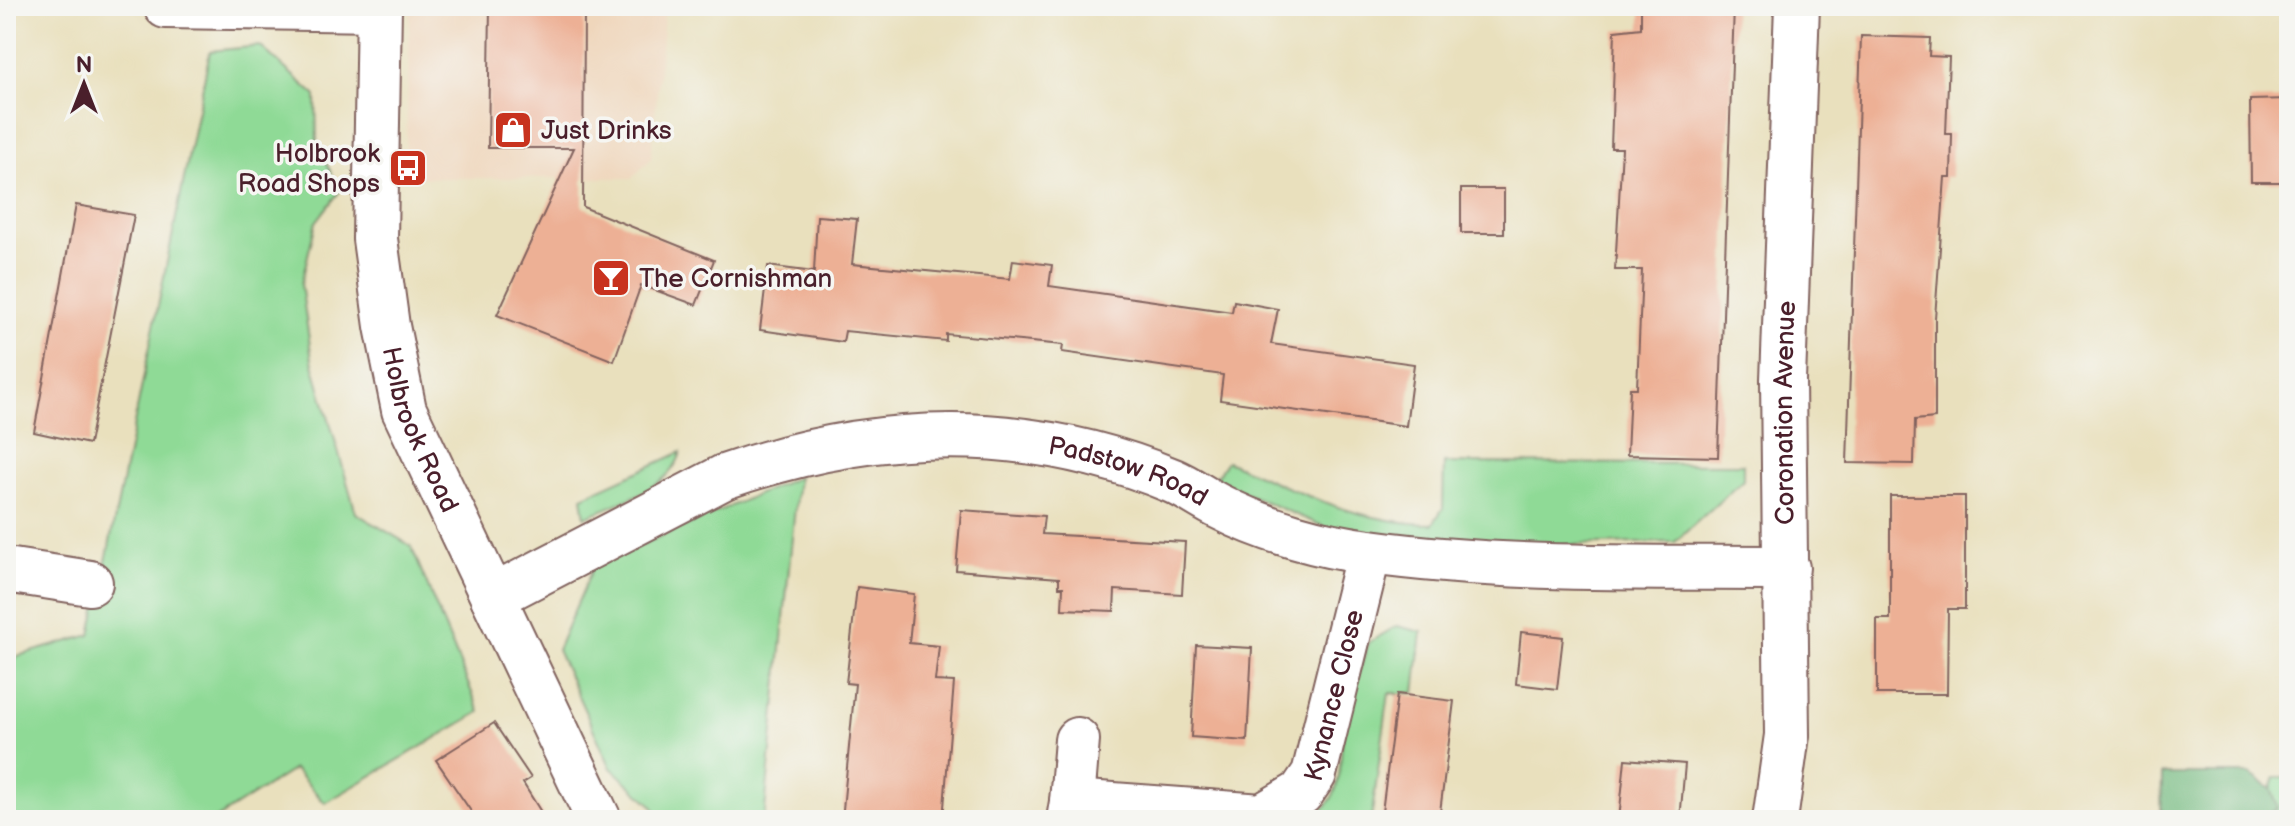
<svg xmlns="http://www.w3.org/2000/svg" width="2295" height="826" font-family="'Balsamiq Sans',sans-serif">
	<rect width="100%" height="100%" fill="#f6f6f2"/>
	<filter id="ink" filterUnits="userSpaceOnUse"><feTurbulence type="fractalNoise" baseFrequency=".0125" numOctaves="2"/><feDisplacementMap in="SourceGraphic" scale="16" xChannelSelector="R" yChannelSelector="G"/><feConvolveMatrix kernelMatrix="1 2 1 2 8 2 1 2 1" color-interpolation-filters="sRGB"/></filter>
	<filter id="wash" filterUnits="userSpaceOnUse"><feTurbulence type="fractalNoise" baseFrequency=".006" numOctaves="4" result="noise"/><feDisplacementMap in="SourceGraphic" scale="32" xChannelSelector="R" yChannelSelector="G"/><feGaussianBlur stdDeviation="1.8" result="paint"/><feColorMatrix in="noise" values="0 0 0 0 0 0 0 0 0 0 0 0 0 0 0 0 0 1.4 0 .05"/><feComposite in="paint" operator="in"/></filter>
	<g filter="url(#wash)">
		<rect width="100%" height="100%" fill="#e9e0bd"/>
		<!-- built -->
		<path fill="#efd6bb" d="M410,6H665L651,159L632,178H405Z"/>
		<!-- green -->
		<g fill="#8fda96" stroke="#6c7c60" stroke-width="2">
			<path d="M260,46L316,96L317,144L340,191L316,222L301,284L312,360L356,513L411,546L480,712L325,803L294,769L214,820H6V675L17,656L91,635L210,51Z"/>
			<path d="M681,452C671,490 618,502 585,517L582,497Z"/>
			<path d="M1227,461C1293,490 1360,524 1433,524L1443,508L1444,463L1743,464V480L1675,542L1454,548L1325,527L1214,480Z"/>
			<path d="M798,477L764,820H660L653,806L611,768L557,650L594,565Z"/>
			<path d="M1397,626L1422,632L1415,693H1389L1371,820H1312C1347,793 1337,767 1344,729C1349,700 1360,671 1368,643Z"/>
			<path d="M2275,777H2289V820H2261L2277,808L2271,789Z"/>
		</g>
		<!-- forest -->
		<path fill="#73ba7f" stroke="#5e6c55" stroke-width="2" d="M2162,774H2250L2271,789L2278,808L2261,820H2161Z"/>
		<g id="blocks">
			<!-- building -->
			<g fill="#edb095">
				<path d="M490,6H584L583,207L714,260L696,305L641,285L614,361L497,315L574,148H488Z"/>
				<path d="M1641,6H1734L1718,457L1627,455L1630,388H1637L1642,270H1615L1622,148H1611L1615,31L1641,28Z"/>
				<path d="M1861,36L1930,38L1929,56L1949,57L1946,134H1952L1951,177H1945L1935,318V418L1915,420L1914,464L1847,463Z"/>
				<path d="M2289,99V182H2251L2250,100Z"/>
				<rect x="1461" y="189" width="43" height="44"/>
				<path d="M76,205L134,215L89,444L34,432Z"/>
				<path d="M817,216L857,219L852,264L1010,279L1013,260L1052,265L1049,286L1232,312L1234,301L1278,309L1271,344L1414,364L1406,426L1220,400L1223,375L1062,352L1063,345L946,334V341L845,331L843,342L760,330L768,266L814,272Z"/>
				<path d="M1890,496H1965V609H1948L1947,694H1877V619H1890Z"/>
				<path d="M961,510L1044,516L1042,534L1185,542L1182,594L1115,590L1114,611L1062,609L1063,587H1059V578L956,570Z"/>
				<path d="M857,587L914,594L909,643L939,646L935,681L954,682L943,820H842L855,684L846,683Z"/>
				<path d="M1521,632L1563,637L1557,689L1516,684Z"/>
				<path d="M1196,645L1252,648L1247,741L1191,737Z"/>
				<path d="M1397,694L1454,701L1439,820H1381Z"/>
				<path d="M494,723L531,778L523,783L546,820H477L436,760Z"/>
				<path d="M1625,759L1685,764L1680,820H1619Z"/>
			</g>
		</g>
	</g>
	<g filter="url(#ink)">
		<use href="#blocks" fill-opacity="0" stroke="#82635e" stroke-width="2"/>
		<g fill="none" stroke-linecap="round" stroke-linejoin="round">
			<!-- minor casing -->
			<g stroke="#82635e" stroke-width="48">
				<g id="minor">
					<path d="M166,6L379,9"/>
					<path id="s1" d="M379,6L375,239L387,326L404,410L599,820"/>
					<path d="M6,570L90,583"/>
					<path id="s2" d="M493,597L724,477C873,425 1025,419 1173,481C1189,488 1204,499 1220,507C1264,530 1321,546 1370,552C1508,571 1649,567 1787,568"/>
					<path d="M1072,802L1077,740"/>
					<path id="s3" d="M1069,820L1072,802L1262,816L1301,793L1314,774L1369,552"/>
					<path id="s4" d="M1775,820L1787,735L1783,380L1797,6"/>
				</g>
			</g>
			<!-- minor -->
			<use href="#minor" stroke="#fff" stroke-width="44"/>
		</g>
	</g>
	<!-- icons -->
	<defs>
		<g id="shop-square" transform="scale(2)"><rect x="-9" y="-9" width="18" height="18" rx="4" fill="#c8321e" stroke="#f6f6f2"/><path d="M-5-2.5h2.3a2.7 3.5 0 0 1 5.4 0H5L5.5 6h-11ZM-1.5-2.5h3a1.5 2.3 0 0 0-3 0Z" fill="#fff"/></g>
		<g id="bus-square" transform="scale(2)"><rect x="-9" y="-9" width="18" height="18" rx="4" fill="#c8321e" stroke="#f6f6f2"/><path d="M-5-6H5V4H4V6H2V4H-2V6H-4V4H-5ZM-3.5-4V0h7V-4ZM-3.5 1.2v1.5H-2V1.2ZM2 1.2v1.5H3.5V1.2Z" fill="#fff"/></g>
		<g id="bar-square" transform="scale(2)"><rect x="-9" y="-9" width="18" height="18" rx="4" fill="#c8321e" stroke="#f6f6f2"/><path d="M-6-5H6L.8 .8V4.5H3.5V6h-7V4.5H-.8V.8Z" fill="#fff"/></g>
	</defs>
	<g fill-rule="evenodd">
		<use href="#shop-square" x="513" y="130"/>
		<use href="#bus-square" x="408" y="168"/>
		<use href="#bar-square" x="611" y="278"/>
	</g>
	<g text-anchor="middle" stroke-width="7" stroke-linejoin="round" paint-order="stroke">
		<!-- poi labels -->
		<g font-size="26" fill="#4a1f2b" stroke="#f6f6f2" text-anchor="start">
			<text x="541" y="139">Just Drinks</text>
			<text x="380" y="162" text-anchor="end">Holbrook<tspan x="380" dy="30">Road Shops</tspan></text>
			<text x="639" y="287">The Cornishman</text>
		</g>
		<!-- street labels -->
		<g font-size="26" fill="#4a1f2b" stroke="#f6f6f2">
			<text dy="9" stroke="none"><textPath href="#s4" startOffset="408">Coronation Avenue</textPath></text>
			<text dy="9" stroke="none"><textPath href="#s1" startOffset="430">Holbrook Road</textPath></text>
			<text dy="9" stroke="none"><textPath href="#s2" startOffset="674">Padstow Road</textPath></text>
			<text dy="9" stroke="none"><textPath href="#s3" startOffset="358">Kynance Close</textPath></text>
		</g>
	</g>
	<!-- margin -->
	<rect width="2295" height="826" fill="none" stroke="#f6f6f2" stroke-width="32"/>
	<!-- north arrow -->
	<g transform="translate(84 84)" stroke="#f6f6f2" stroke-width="6" paint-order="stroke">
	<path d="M0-6L14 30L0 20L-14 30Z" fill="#4a1f2b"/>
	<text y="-12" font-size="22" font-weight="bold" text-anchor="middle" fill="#4a1f2b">N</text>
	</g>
</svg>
